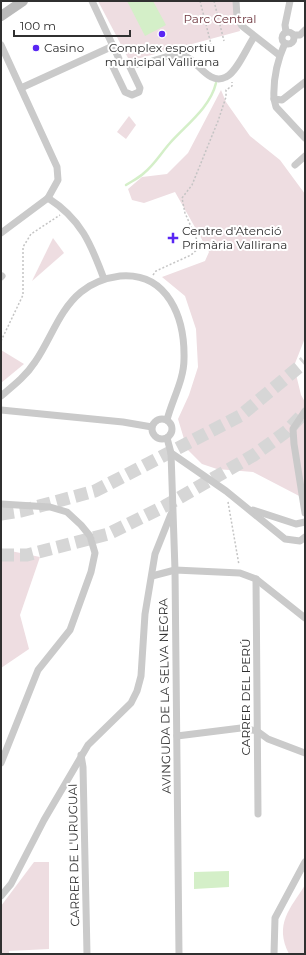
<svg xmlns="http://www.w3.org/2000/svg" width="306" height="955" font-family="Montserrat,sans-serif">
	<rect width="100%" height="100%" fill="#fff"/>
	<!-- green -->
	<g fill="#eedde1">
		<path d="M98,1H234L240,31L133,60L128,58Z"/>
		<path d="M221,90L226,102L250,136L280,160L305,194V338L294,366L301,395L305,402V499L253,472L217,469L202,464L187,449L178,419L189,395L198,367L196,329L185,296L162,277L205,261L209,252L175,192L144,203L132,200L128,189L142,177L167,174L188,153Z"/>
		<path d="M129,116L136,125L126,139L117,132Z"/>
		<path d="M53,238L64,253L32,281Z"/>
		<path d="M1,350L24,364L1,383Z"/>
		<path d="M1,549L40,557L20,615L29,649L1,668Z"/>
		<path d="M34,862H49V949L9,951V954H1V906Z"/>
		<path d="M305,885V954H289C274,924 290,909 305,885Z"/>
	</g>
	<!-- water -->
	<g fill="#d4efc8">
		<path d="M127,1H153L166,25L145,36Z"/>
		<path d="M229,871V887L194,889V872Z"/>
	</g>
	<g fill="none" stroke-linecap="round" stroke-linejoin="round">
		<!-- stream -->
		<path stroke="#d4efc8" stroke-width="2.5" d="M126,185C132,181 139,178 144,173C155,164 161,153 170,143C186,125 210,108 216,83"/>
		<!-- highway-tunnel -->
		<g stroke="#d6d6d6" stroke-width="13" stroke-dasharray="13 6" stroke-linecap="butt">
			<path d="M1,514L21,511L95,491L240,416L305,362"/>
			<path d="M1,555H27L108,534L165,506L254,455L287,431L302,415"/>
		</g>
		<!-- path -->
		<g stroke="#c4c4c4" stroke-width="1.5" stroke-dasharray="2 2" stroke-linecap="butt">
			<path d="M200,1L211,44"/>
			<path d="M214,1L224,41"/>
			<path d="M153,275L156,271L191,255L200,247L185,213L182,198L192,185L218,121L226,97V90L232,86V82"/>
			<path d="M1,341L23,295V247L31,234L60,215"/>
			<path d="M228,502L239,565"/>
		</g>
		<!-- street -->
		<g stroke="#cacaca" stroke-width="7">
			<path d="M92,1L120,61C144,73 164,50 185,56C198,61 209,86 226,77C237,72 247,47 254,37"/>
			<path d="M236,1L237,17L242,26L279,55"/>
			<circle cx="288" cy="38" r="6"/>
			<path d="M286,32L285,25L290,1"/>
			<path d="M294,35H300L305,30"/>
			<path d="M285,43C277,61 273,80 274,99L282,100L305,82"/>
			<path d="M1,45L57,167L58,180L48,198L1,233"/>
			<path d="M120,61L114,62L113,67L125,92L132,95L139,92L140,88L129,65"/>
			<path d="M21,88L113,46"/>
			<path d="M274,99L276,107L305,138"/>
			<path d="M295,165L305,156"/>
			<path d="M48,198C81,219 91,244 104,279"/>
			<path d="M1,277L2,276"/>
			<path d="M1,396C13,386 26,376 35,362C51,339 59,310 81,292C93,282 105,278 120,276C168,272 185,318 184,359C184,380 172,400 167,420"/>
			<path d="M1,410L123,422L152,427"/>
			<path d="M305,411L293,429L294,444L305,513"/>
			<circle cx="162" cy="429" r="10"/>
			<path d="M167,438L171,453L175,570L179,954"/>
			<path d="M171,453L226,491L285,539L300,541L305,537"/>
			<path d="M1,504L50,507L67,512L81,525L90,536L95,553L91,572L70,630L38,670L1,763"/>
			<path d="M253,510L296,524L305,522"/>
			<path d="M152,576L175,570L240,573L256,579L305,618"/>
			<path d="M256,579L258,814"/>
			<path d="M177,736L241,728L257,731L268,739L305,753"/>
			<path d="M81,755L83,767L87,954"/>
			<path d="M1,896L11,884L44,820L88,745L131,703L137,691L141,676L145,614L155,554L171,514"/>
			<path d="M274,954L275,918L305,862"/>
		</g>
		<!-- secondary -->
		<path stroke="#bababa" stroke-width="10" d="M1,16L23,1"/>
	</g>
	<!-- markers -->
	<g fill="#5926f3" stroke="#fff" stroke-width="1.5">
		<circle cx="162" cy="34" r="4"/>
		<circle cx="36" cy="48" r="4"/>
		<path d="M171 232h4v4h4v4h-4v4h-4v-4h-4v-4h4z"/>
	</g>
	<g text-anchor="middle" stroke-width="4" stroke-linejoin="round" paint-order="stroke">
		<!-- park labels -->
		<g font-size="12" fill="#703941" stroke="#fff">
			<text x="220" y="23">Parc Central</text>
		</g>
		<!-- poi labels -->
		<g font-size="12" fill="#303030" stroke="#fff" text-anchor="start">
			<text x="44" y="52">Casino</text>
			<text x="162" y="52" text-anchor="middle">Complex esportiu<tspan x="162" dy="14">municipal Vallirana</tspan></text>
			<text x="182" y="235">Centre d'Atenció<tspan x="182" dy="14">Primària Vallirana</tspan></text>
		</g>
		<!-- street labels -->
		<g font-size="12" fill="#303030" stroke="#fff">
			<text transform="translate(165 696) rotate(-91)" y="4">AVINGUDA DE LA SELVA NEGRA</text>
			<text transform="translate(246 697) rotate(-90)" y="4">CARRER DEL PERÚ</text>
			<text transform="translate(74 855) rotate(-91)" y="4">CARRER DE L'URUGUAI</text>
		</g>
	</g>
	<!-- border -->
	<rect width="306" height="955" fill="none" stroke="#303030" stroke-width="4"/>
	<!-- scale -->
	<path d="M14 30v6h116v-6" fill="none" stroke="#303030" stroke-width="2"/>
	<text x="20" y="30" font-size="12" fill="#303030" stroke="#ffffff" stroke-width="3" paint-order="stroke">100 m</text>
</svg>
